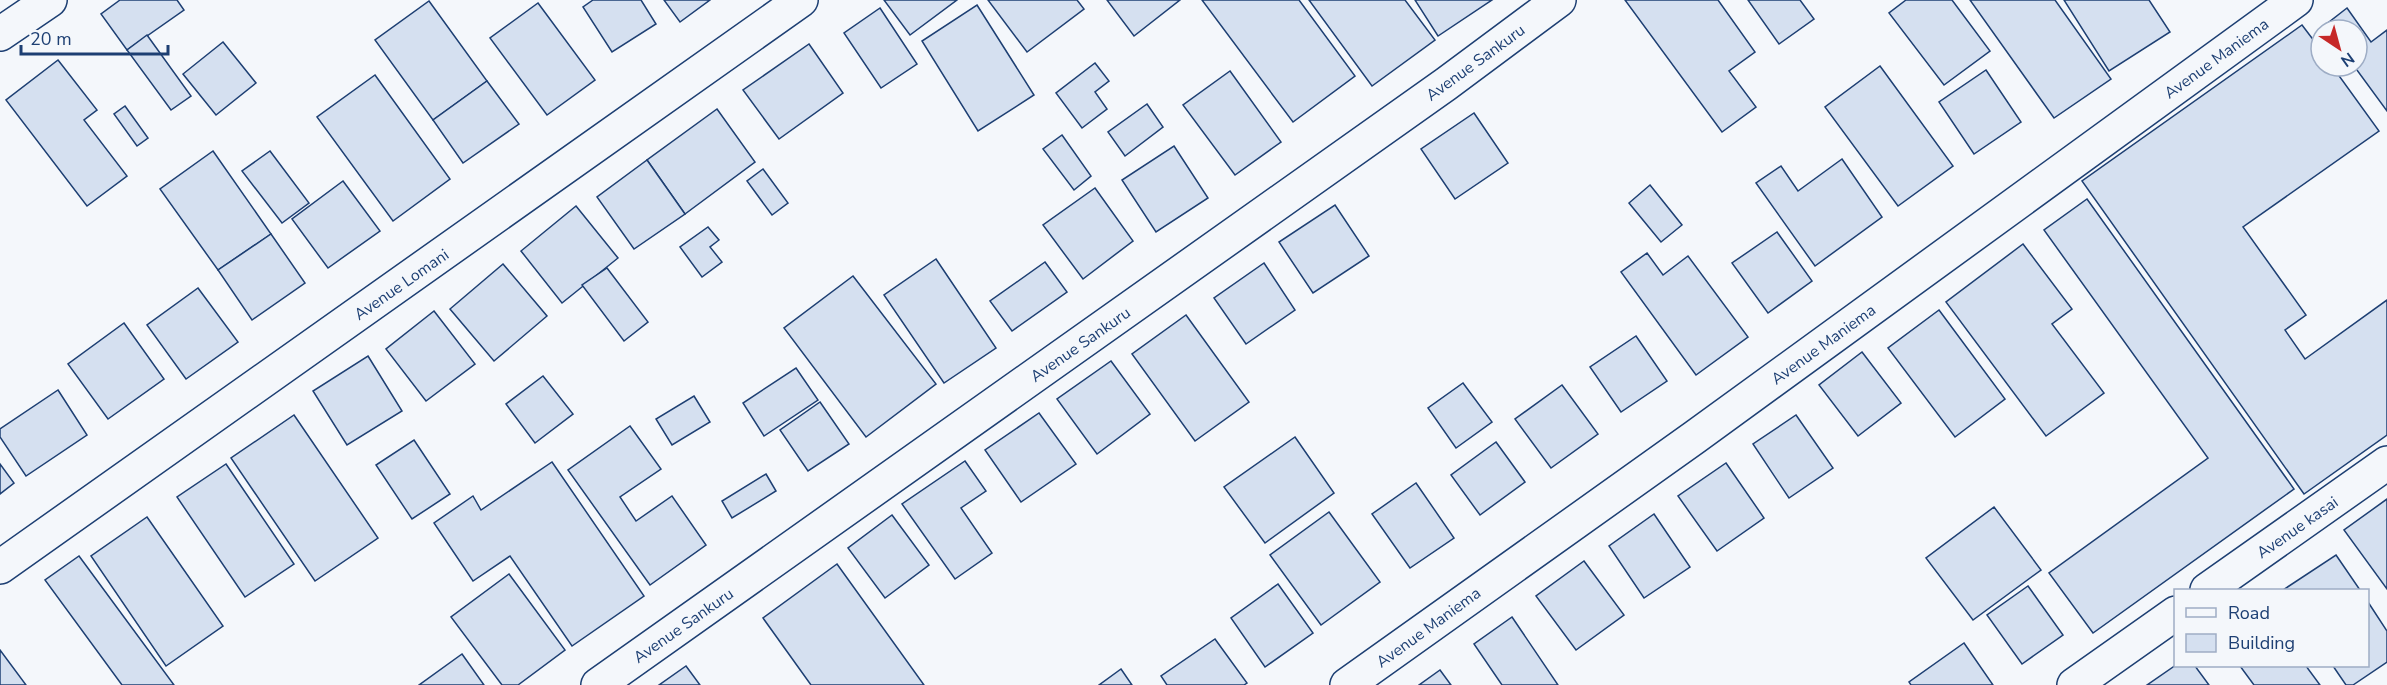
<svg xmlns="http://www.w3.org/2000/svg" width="2387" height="685" font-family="'Nunito Sans',sans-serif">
	<rect width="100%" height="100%" fill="#f4f7fb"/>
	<!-- building -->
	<g fill="#d5e0f0" stroke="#1d3f73" stroke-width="1.5">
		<path d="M120,0H177L184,10L127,50L101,14Z"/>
		<path d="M593,0H641L656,24L612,52L583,7Z"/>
		<path d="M664,0H710L680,22Z"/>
		<path d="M884,0H957L910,35Z"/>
		<path d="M988,0H1077L1084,9L1027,52Z"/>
		<path d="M1107,0H1180L1134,36Z"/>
		<path d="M1202,0H1299L1355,76L1293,122Z"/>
		<path d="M1309,0H1405L1435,40L1372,86Z"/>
		<path d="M1415,0H1492L1438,36Z"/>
		<path d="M1625,0H1718L1755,52L1729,71L1756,107L1722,132Z"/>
		<path d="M1748,0H1800L1814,19L1779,44Z"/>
		<path d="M1906,0H1952L1990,51L1944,85L1889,13Z"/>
		<path d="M1970,0H2055L2111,79L2054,118Z"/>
		<path d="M2064,0H2149L2170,32L2109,71Z"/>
		<path d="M429,1L487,81L433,120L375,40Z"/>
		<path d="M538,3L595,80L547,115L490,38Z"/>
		<path d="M977,5L1034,95L978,131L922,41Z"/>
		<path d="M880,8L917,64L881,88L844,33Z"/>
		<path d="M2347,8L2371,42L2387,30V111L2354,66H2357V30H2327L2324,26Z"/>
		<path d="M2302,25L2321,50V66H2332L2379,131L2243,227L2306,315L2285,330L2305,359L2387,300V435L2304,494L2082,181Z"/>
		<path d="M147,35L191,96L171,110L127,50Z"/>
		<path d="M223,42L256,83L216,115L183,74Z"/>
		<path d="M809,44L843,93L779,139L743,90Z"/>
		<path d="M58,60L97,110L84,120L127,176L87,206L6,100Z"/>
		<path d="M1095,63L1109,81L1095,92L1107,109L1082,128L1056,93Z"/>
		<path d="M1880,66L1953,166L1898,206L1825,107Z"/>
		<path d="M1986,70L2021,122L1974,154L1939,102Z"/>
		<path d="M1230,71L1281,142L1235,175L1183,105Z"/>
		<path d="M375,75L450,179L393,221L317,117Z"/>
		<path d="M487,81L519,124L463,163L433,120Z"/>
		<path d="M1147,104L1163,127L1125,156L1108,132Z"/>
		<path d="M125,106L148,138L137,146L114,114Z"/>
		<path d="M717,109L755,162L685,214L647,160Z"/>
		<path d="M1474,113L1508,163L1455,199L1421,149Z"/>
		<path d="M1062,135L1091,176L1074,190L1043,149Z"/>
		<path d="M1174,146L1208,198L1156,232L1122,180Z"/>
		<path d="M213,151L271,234L218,270L160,189Z"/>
		<path d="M270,151L309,203L282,223L242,171Z"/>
		<path d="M1842,159L1882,217L1815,266L1756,183L1781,166L1798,191Z"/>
		<path d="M647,160L685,214L634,249L597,197Z"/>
		<path d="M763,169L788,203L772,215L747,181Z"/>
		<path d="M343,181L380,231L328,268L292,219Z"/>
		<path d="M1650,185L1682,225L1661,242L1629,203Z"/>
		<path d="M1095,188L1133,241L1083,279L1043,225Z"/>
		<path d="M2087,199L2294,489L2093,633L2049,573L2208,458L2044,230Z"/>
		<path d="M1335,205L1369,256L1313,293L1279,242Z"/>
		<path d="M576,206L618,258L562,303L521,251Z"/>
		<path d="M708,227L719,240L710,247L722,262L702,277L680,247Z"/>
		<path d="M1777,232L1812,281L1768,313L1732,263Z"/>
		<path d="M271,234L305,283L252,320L218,270Z"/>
		<path d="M2023,244L2072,309L2052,324L2104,393L2046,436L1946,302Z"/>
		<path d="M1647,253L1663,275L1688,256L1748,337L1696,375L1621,272Z"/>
		<path d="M936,259L996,348L944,383L884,295Z"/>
		<path d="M1045,262L1067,292L1012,331L990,301Z"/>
		<path d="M1264,263L1295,310L1246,344L1214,298Z"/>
		<path d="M503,264L547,316L494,361L450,309Z"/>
		<path d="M607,268L648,322L624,341L582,285Z"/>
		<path d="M853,276L936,384L866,437L784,328Z"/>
		<path d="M198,288L238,342L186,379L147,325Z"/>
		<path d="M1939,310L2005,399L1955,437L1888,348Z"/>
		<path d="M434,311L475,364L426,401L386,349Z"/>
		<path d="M1186,315L1249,402L1195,441L1132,354Z"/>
		<path d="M124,323L164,379L108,419L68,364Z"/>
		<path d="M1636,336L1667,381L1621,412L1590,367Z"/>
		<path d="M1862,352L1901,403L1858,436L1819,385Z"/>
		<path d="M368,356L402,411L347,445L313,391Z"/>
		<path d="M1111,361L1150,414L1097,454L1057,399Z"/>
		<path d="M796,368L818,400L764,436L743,403Z"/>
		<path d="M543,376L573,414L535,443L506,404Z"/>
		<path d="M1463,383L1492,422L1456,448L1428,408Z"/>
		<path d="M1562,385L1598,434L1551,468L1515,419Z"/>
		<path d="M58,390L87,435L26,476L0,437V429Z"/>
		<path d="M694,396L710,422L672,445L656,419Z"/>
		<path d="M820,402L849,444L808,471L780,430Z"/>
		<path d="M1039,413L1076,464L1021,502L985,450Z"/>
		<path d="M294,415L378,538L315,581L231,458Z"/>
		<path d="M1796,415L1833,468L1789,498L1753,444Z"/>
		<path d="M630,426L661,469L620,497L636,521L672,496L706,545L650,585L568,470Z"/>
		<path d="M1295,437L1334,493L1265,543L1224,487Z"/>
		<path d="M414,440L450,494L412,519L376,465Z"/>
		<path d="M1496,442L1525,482L1480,515L1451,475Z"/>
		<path d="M965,461L986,491L961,508L992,553L955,579L902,504Z"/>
		<path d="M552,462L644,596L572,646L510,556L473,581L434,523L473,496L481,510Z"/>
		<path d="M1726,463L1764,518L1717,551L1678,496Z"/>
		<path d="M0,464L14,483L0,494Z"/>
		<path d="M226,464L294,564L245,597L177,497Z"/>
		<path d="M766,474L776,491L732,518L722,501Z"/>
		<path d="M1416,483L1454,538L1410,568L1372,514Z"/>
		<path d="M2387,499V589L2344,530Z"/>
		<path d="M1994,507L2041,570L1973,620L1926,558Z"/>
		<path d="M1329,512L1380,582L1321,625L1270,555Z"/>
		<path d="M1654,514L1690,567L1644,598L1609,546Z"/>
		<path d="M892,515L929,565L885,598L848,548Z"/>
		<path d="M147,517L223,626L166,666L91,556Z"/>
		<path d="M2336,555L2360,590H2283Z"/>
		<path d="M79,556L174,685H122L45,580Z"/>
		<path d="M1584,561L1624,615L1576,650L1536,596Z"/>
		<path d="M837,564L924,685H811L763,618Z"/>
		<path d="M509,574L565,650L518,685H502L451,617Z"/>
		<path d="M1278,584L1313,633L1265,667L1231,618Z"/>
		<path d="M2028,586L2063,635L2022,664L1987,615Z"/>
		<path d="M2368,602L2387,631V662L2353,685H2346L2333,666H2368Z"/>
		<path d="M1512,617L1558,685H1502L1474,644Z"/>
		<path d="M1215,639L1247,683L1244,685H1167L1161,676Z"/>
		<path d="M1964,643L1993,685H1911L1909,682Z"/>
		<path d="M0,650L26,685H0Z"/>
		<path d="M462,654L484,685H419Z"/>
		<path d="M2176,665L2195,666L2209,685H2147Z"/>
		<path d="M686,666L700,685H659Z"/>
		<path d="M2240,666H2306L2320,685H2254Z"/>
		<path d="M1121,669L1132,685H1099Z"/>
		<path d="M1440,670L1451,685H1419Z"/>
	</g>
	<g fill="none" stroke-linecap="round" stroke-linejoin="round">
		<!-- minor casing -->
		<g stroke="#1d3f73" stroke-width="36">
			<g id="minor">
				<path d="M0,34L50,0"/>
				<path d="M0,567L801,0"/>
				<path d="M2207,590L2387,463"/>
				<path d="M598,685L1446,84L1559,0"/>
				<path d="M1347,685L1695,437L2296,0"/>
				<path d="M2074,685L2176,613"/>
			</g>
		</g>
		<!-- minor -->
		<use href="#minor" stroke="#f4f7fb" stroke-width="33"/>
	</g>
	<g text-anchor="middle" stroke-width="4.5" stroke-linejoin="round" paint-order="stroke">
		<!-- street labels -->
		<g font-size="16" fill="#1d3f73" stroke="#f4f7fb">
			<text transform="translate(2216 58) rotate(-36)" y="6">Avenue Maniema</text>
			<text transform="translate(1475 62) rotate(-36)" y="6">Avenue Sankuru</text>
			<text transform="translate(401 284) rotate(-35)" y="6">Avenue Lomani</text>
			<text transform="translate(1080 344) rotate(-35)" y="6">Avenue Sankuru</text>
			<text transform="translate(1823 344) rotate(-36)" y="6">Avenue Maniema</text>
			<text transform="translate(2297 527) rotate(-35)" y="6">Avenue kasai</text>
			<text transform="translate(683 625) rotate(-35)" y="6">Avenue Sankuru</text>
			<text transform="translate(1428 627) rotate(-36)" y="6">Avenue Maniema</text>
		</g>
	</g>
	<!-- legend -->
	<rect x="2174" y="589" width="195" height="78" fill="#f4f7fb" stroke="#9eadc5" stroke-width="1.5"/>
	<rect x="2186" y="608" width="30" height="9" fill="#f4f7fb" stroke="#9eadc5" stroke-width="1.5"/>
	<text x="2228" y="619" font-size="18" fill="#1d3f73">Road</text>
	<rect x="2186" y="634" width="30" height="18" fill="#d5e0f0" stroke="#9eadc5" stroke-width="1.5"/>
	<text x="2228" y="649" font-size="18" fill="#1d3f73">Building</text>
	<!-- north arrow -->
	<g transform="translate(2339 48) rotate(144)"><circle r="28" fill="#f4f7fb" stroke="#9eadc5" stroke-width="1.5"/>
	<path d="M0-4.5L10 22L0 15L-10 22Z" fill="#c62828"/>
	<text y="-9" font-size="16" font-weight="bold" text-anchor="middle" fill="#1d3f73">N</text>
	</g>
	<!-- scale -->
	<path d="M21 45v9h147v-9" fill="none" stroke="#1d3f73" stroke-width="3"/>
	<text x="30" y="45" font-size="18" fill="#1d3f73" stroke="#f4f7fb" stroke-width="4.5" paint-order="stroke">20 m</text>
</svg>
